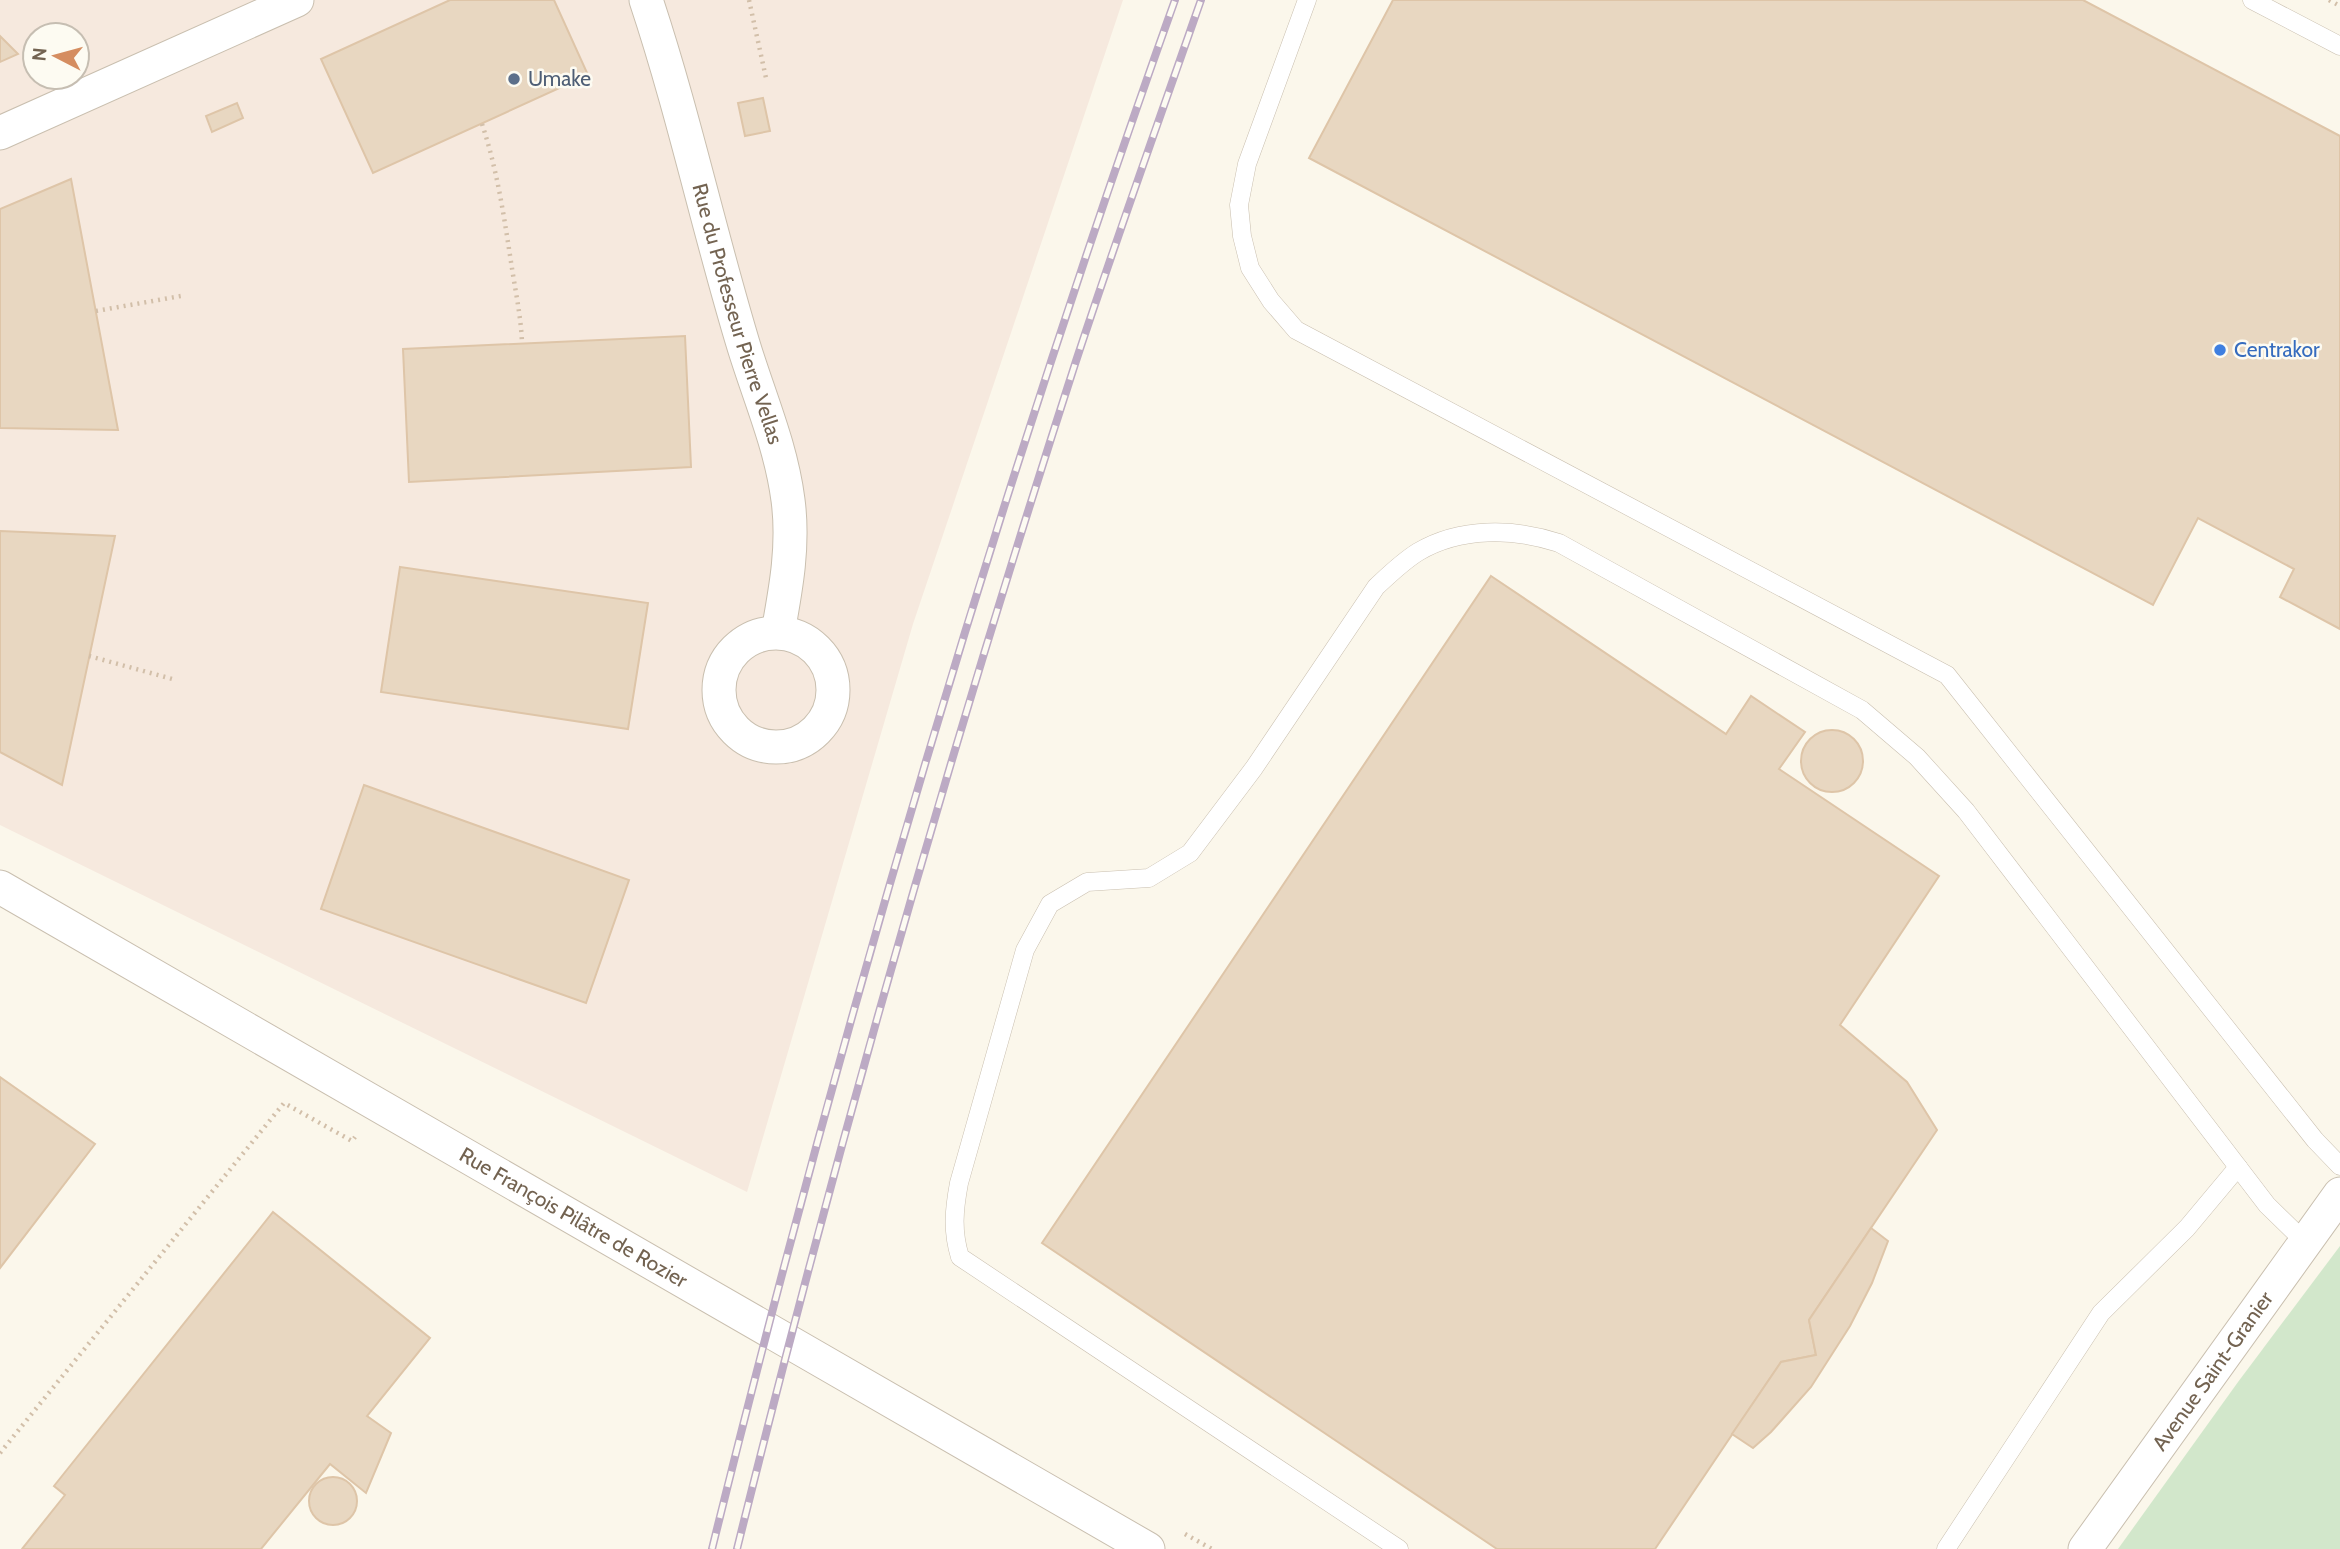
<svg xmlns="http://www.w3.org/2000/svg" width="2340" height="1549" font-family="Cabin,sans-serif">
	<rect width="100%" height="100%" fill="#fbf7eb"/>
	<!-- commercial -->
	<path fill="#f6e9de" fill-rule="evenodd" d="M0,0H1123L913,624L747,1192L0,825ZM35,35H77V77H35Z"/>
	<!-- green -->
	<path fill="#d2e7cb" d="M2340,1246V1549H2118L2238,1382Z"/>
	<!-- building -->
	<g fill="#e8d7c1" stroke="#dec5a8" stroke-width="2">
		<path d="M450,0H554L588,75L373,173L321,59Z"/>
		<path d="M1393,0H2083L2340,136V629L2280,597L2294,569L2198,518L2153,605L1309,158Z"/>
		<path d="M0,36L18,54L0,62Z"/>
		<path d="M763,98L770,131L745,136L738,103Z"/>
		<path d="M237,103L243,118L212,132L206,116Z"/>
		<path d="M71,179L118,430L0,428V209Z"/>
		<path d="M685,336L691,467L409,482L403,349Z"/>
		<path d="M0,531L115,536L62,785L0,752Z"/>
		<path d="M400,567L648,603L628,729L381,692Z"/>
		<path d="M1491,576L1726,734L1751,696L1805,732L1779,769L1939,876L1840,1025L1907,1082L1937,1130L1809,1320L1816,1355L1781,1362L1655,1549H1497L1042,1243Z"/>
		<circle cx="1832" cy="761" r="31"/>
		<path d="M364,785L629,880L586,1003L321,909Z"/>
		<path d="M0,1077L95,1144L0,1268Z"/>
		<path d="M273,1212L430,1338L367,1416L391,1433L366,1493L330,1464L261,1549H22L65,1495L54,1486Z"/>
		<path d="M1871,1228L1888,1241L1872,1283L1850,1326L1811,1387L1771,1432L1753,1448L1732,1434L1781,1362L1816,1355L1809,1320Z"/>
		<circle cx="333" cy="1501" r="24"/>
	</g>
	<g fill="none" stroke-linecap="round" stroke-linejoin="round">
		<!-- service casing -->
		<g stroke="#c9bfaf" stroke-width="19">
			<g id="service">
				<path d="M1307,0L1247,164L1239,205L1242,236L1250,268L1271,301L1296,330L1947,675L2315,1140L2340,1166"/>
				<path d="M2252,0L2340,46"/>
				<path d="M1399,1549L960,1257C952,1231 954,1210 959,1183L1025,950L1050,904L1087,882L1149,878L1190,853L1254,768L1376,587C1390,574 1402,562 1418,552C1460,527 1514,528 1559,543L1862,710L1917,757L1966,811L2267,1205L2305,1242"/>
				<path d="M1946,1549L2101,1313L2187,1228L2238,1167"/>
			</g>
		</g>
		<!-- minor casing -->
		<g stroke="#c9bfaf" stroke-width="35">
			<g id="minor">
				<path id="s1" d="M646,0C684,114 709,232 744,347C760,399 781,446 788,500C794,545 786,588 778,632"/>
				<path d="M0,133L297,0"/>
				<circle cx="776" cy="690" r="57"/>
				<path id="s2" d="M0,887L1148,1549"/>
				<path id="s3" d="M2085,1549L2340,1194"/>
			</g>
		</g>
		<!-- path -->
		<g stroke="#d2bfa9" stroke-width="4.5" stroke-dasharray="2 5" stroke-linecap="butt">
			<path d="M749,0L766,78"/>
			<path d="M2329,0L2340,6"/>
			<path d="M482,124C497,169 504,216 511,262C515,289 521,316 522,343"/>
			<path d="M96,311L181,296"/>
			<path d="M89,656L176,680"/>
			<path d="M0,1453L284,1103L352,1141L355,1137"/>
			<path d="M1185,1534L1212,1549"/>
		</g>
		<!-- service -->
		<use href="#service" stroke="#fff" stroke-width="18"/>
		<!-- minor -->
		<use href="#minor" stroke="#fff" stroke-width="33"/>
		<!-- rail casing -->
		<g stroke="#bcaac4" stroke-width="8">
			<g id="rail">
				<path d="M712,1549C841,1026 993,508 1175,0"/>
				<path d="M737,1549C836,1149 949,753 1076,361C1116,240 1159,120 1201,0"/>
			</g>
		</g>
		<!-- rail -->
		<use href="#rail" stroke="#fdfbf2" stroke-width="5" stroke-dasharray="16" stroke-linecap="butt"/>
	</g>
	<!-- markers -->
	<circle fill="#5c6f8a" stroke="#fdfbf2" stroke-width="2.5" cx="514" cy="79" r="7"/>
	<circle fill="#3f7fe0" stroke="#fdfbf2" stroke-width="2.5" cx="2220" cy="350" r="7"/>
	<g text-anchor="middle" stroke-width="5" stroke-linejoin="round" paint-order="stroke">
		<!-- service labels -->
		<g font-size="21" fill="#4e5e75" stroke="#fdfbf2" text-anchor="start">
			<text x="528" y="86">Umake</text>
		</g>
		<!-- street labels -->
		<g font-size="21" fill="#736351" stroke="#fdfbf2">
			<text dy="7" stroke="none"><textPath href="#s1" startOffset="327">Rue du Professeur Pierre Vellas</textPath></text>
			<text dy="7" stroke="none"><textPath href="#s2" startOffset="662">Rue François Pilâtre de Rozier</textPath></text>
			<text dy="7" stroke="none"><textPath href="#s3" startOffset="219">Avenue Saint-Granier</textPath></text>
		</g>
		<!-- shop labels -->
		<g font-size="21" fill="#366cbe" stroke="#fdfbf2" text-anchor="start">
			<text x="2234" y="357">Centrakor</text>
		</g>
	</g>
	<!-- north arrow -->
	<g transform="translate(56 56) rotate(276)"><circle r="33" fill="#fdfbf2" stroke="#c6beb2" stroke-width="2"/>
	<path d="M0-5L12 26L0 18L-12 26Z" fill="#d58d60"/>
	<text y="-10" font-size="19" font-weight="bold" text-anchor="middle" fill="#736351">N</text>
	</g>
</svg>
